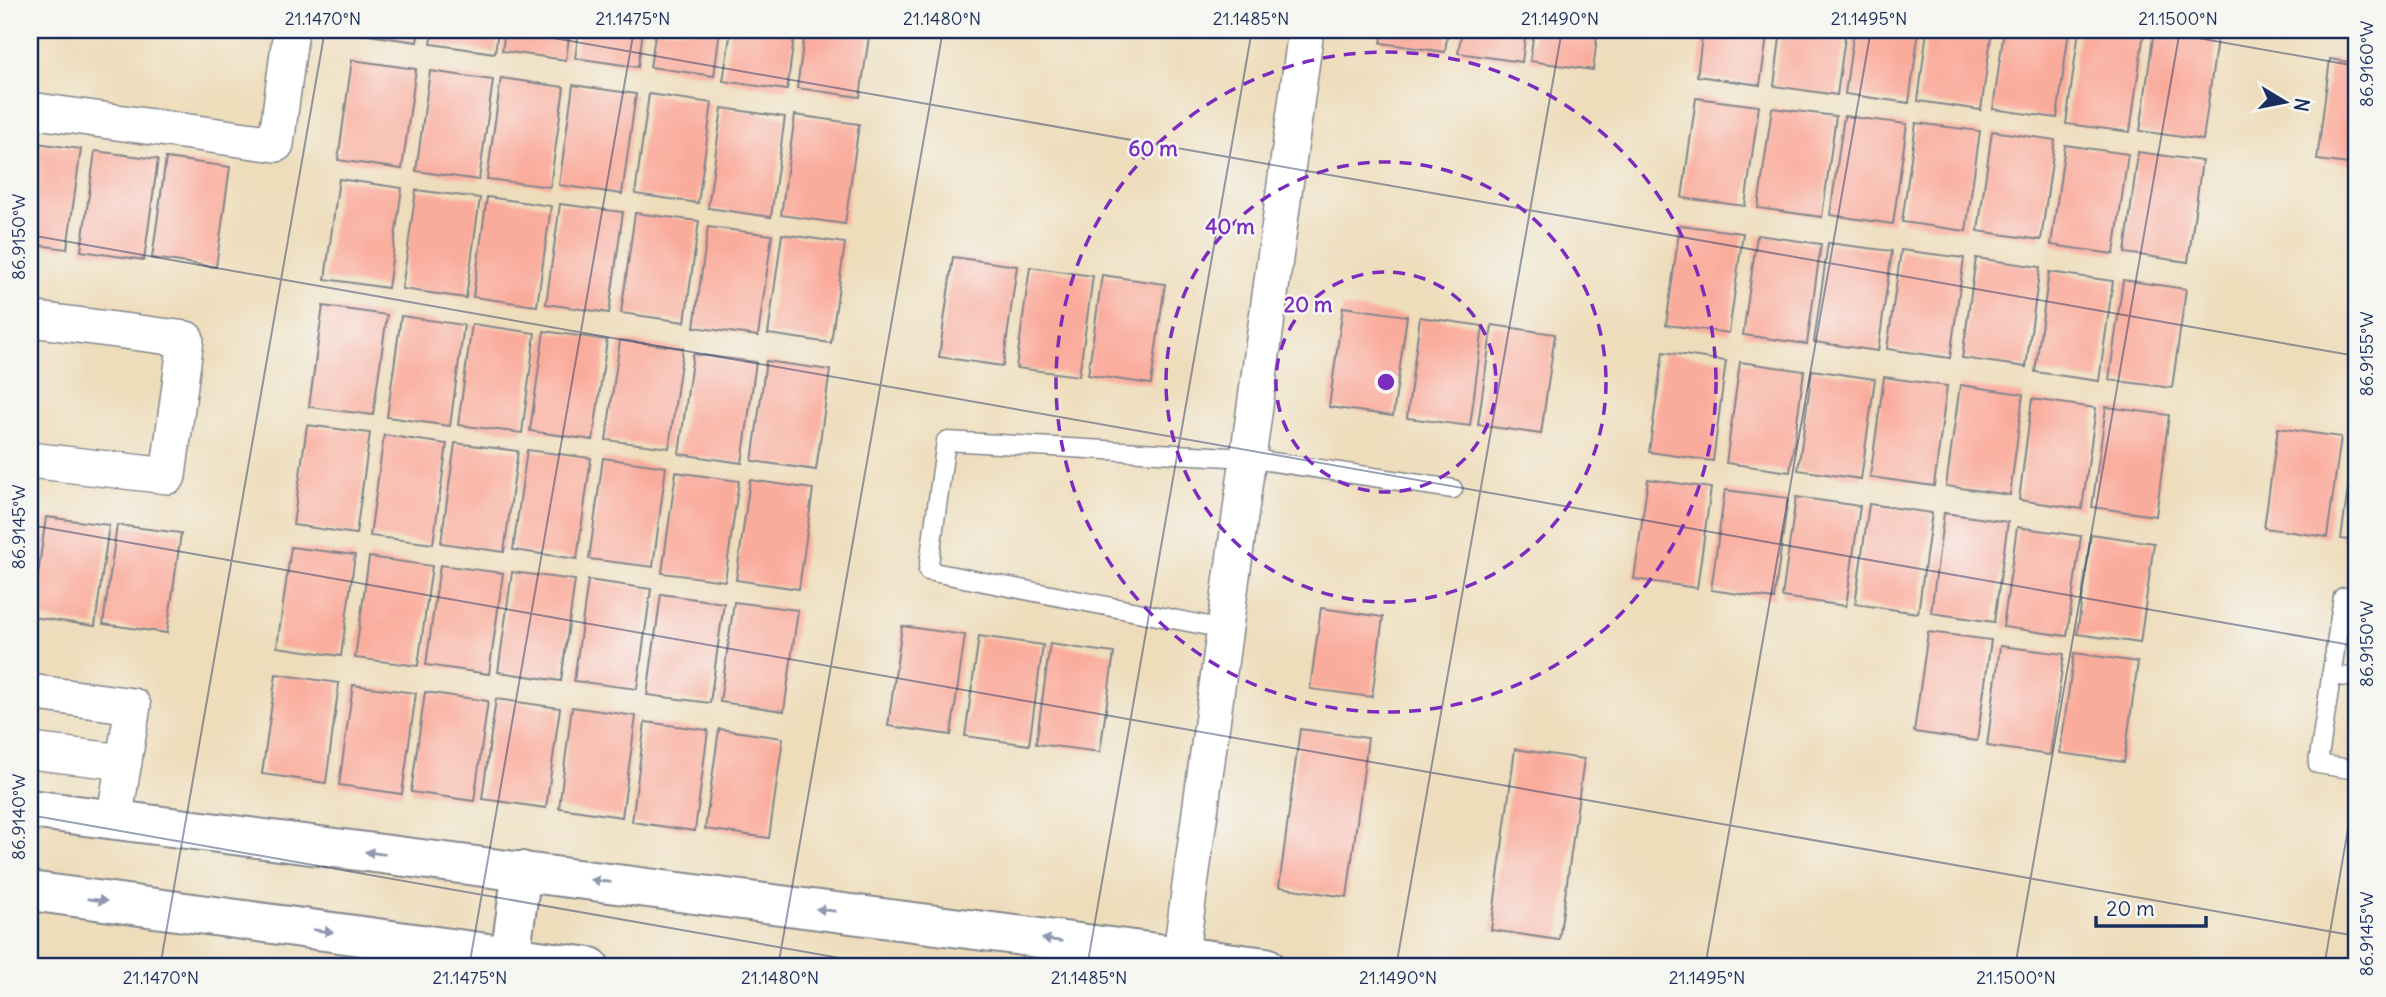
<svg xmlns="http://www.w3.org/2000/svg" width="2386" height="997" font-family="Delius,sans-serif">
	<rect width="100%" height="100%" fill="#f6f6f2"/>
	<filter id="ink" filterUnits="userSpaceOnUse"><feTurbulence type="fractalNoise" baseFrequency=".0143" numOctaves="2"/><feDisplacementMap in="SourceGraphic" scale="14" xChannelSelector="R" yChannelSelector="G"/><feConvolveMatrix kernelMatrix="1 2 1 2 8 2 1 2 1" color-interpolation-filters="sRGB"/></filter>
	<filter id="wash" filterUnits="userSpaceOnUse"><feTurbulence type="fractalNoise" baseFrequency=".00686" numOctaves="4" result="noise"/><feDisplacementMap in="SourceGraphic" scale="28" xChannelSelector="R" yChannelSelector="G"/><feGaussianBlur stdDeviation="1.57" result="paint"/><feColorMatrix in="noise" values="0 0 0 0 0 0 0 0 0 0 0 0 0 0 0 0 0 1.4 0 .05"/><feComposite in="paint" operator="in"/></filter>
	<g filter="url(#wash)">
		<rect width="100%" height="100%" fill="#edb"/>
		<g id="blocks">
			<!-- building -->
			<g fill="#faac9c">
				<path d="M355,30H419L417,42L354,33Z"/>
				<path d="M433,30H498L495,53L431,44Z"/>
				<path d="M505,30H570L566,60L502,51Z"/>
				<path d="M579,30H643L638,67L575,58Z"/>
				<path d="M656,30H720L714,76L650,67Z"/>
				<path d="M731,30H795L787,90L723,81Z"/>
				<path d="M805,30H870L860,97L797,88Z"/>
				<path d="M1383,30H1448L1445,52L1381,43Z"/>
				<path d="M1462,30H1526L1522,62L1458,53Z"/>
				<path d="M1534,30H1598L1593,70L1530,61Z"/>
				<path d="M1703,30H1768L1760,85L1697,76Z"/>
				<path d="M1781,30H1846L1837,95L1774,86Z"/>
				<path d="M1854,30H1919L1909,103L1845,94Z"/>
				<path d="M1927,30H1992L1981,110L1918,101Z"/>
				<path d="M2004,30H2069L2057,118L1993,109Z"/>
				<path d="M2079,30H2126L2144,32L2130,132L2066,124Z"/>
				<path d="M2154,30L2217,39L2203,140L2140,131Z"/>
				<path d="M2330,59L2356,63V165L2317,160Z"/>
				<path d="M352,60L416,69L402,169L338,160Z"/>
				<path d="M430,71L493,80L479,180L416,171Z"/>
				<path d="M501,78L564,87L550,187L487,179Z"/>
				<path d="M573,85L636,94L622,194L559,185Z"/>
				<path d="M649,94L712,103L698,203L635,194Z"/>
				<path d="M1696,98L1759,106L1745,206L1682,198Z"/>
				<path d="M722,108L785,117L771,217L708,208Z"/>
				<path d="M1772,108L1836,116L1822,217L1758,208Z"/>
				<path d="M795,115L859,124L845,224L781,215Z"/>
				<path d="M1844,116L1907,124L1893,224L1830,215Z"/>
				<path d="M1916,123L1980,131L1966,231L1902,222Z"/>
				<path d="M1992,131L2055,140L2041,240L1978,231Z"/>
				<path d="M30,142L81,149L67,249L30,244Z"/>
				<path d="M2065,145L2128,154L2114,254L2051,245Z"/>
				<path d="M95,151L158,159L144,260L81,251Z"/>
				<path d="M2138,152L2202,161L2188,262L2125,253Z"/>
				<path d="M166,158L230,167L216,267L152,258Z"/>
				<path d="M339,179L402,188L388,288L325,279Z"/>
				<path d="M416,190L480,198L466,298L402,289Z"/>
				<path d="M487,197L551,206L537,306L473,297Z"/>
				<path d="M560,204L623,212L609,313L546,304Z"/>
				<path d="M635,213L699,221L685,322L621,313Z"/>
				<path d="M1680,225L1743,233L1729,333L1666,325Z"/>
				<path d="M708,227L772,235L758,336L694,327Z"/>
				<path d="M782,234L845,243L831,343L768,334Z"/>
				<path d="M1757,235L1821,244L1807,344L1743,335Z"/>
				<path d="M1828,243L1892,251L1878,351L1814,342Z"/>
				<path d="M1901,250L1964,258L1950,358L1887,349Z"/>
				<path d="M953,257L1017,266L1003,366L939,357Z"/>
				<path d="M1976,258L2040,267L2026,367L1962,358Z"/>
				<path d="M1030,267L1093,276L1079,376L1016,368Z"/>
				<path d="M2049,272L2113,281L2099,381L2035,372Z"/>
				<path d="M1102,275L1165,284L1151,384L1088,375Z"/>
				<path d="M2123,280L2186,289L2172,388L2109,380Z"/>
				<path d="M323,306L387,315L373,415L309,407Z"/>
				<path d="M1343,307L1407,316L1393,416L1329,407Z"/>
				<path d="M401,316L464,325L450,426L387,417Z"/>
				<path d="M1420,317L1483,326L1470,426L1407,418Z"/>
				<path d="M472,324L535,333L522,433L458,425Z"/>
				<path d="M1492,325L1555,334L1541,434L1478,425Z"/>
				<path d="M544,331L607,340L593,440L530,431Z"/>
				<path d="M620,340L683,348L669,448L606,440Z"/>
				<path d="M1663,352L1726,361L1713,461L1649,452Z"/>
				<path d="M693,354L756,362L742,463L679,454Z"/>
				<path d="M766,361L830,370L816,470L752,461Z"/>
				<path d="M1740,362L1804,371L1790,472L1726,463Z"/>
				<path d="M1812,370L1875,379L1861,479L1798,470Z"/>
				<path d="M1884,377L1947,386L1934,486L1870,477Z"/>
				<path d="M1960,385L2023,394L2010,495L1946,486Z"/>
				<path d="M2032,399L2096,408L2082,509L2019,500Z"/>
				<path d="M2106,407L2169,415L2156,516L2092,507Z"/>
				<path d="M307,425L370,433L356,534L293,525Z"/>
				<path d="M2278,428L2341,437L2327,537L2264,528Z"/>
				<path d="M384,435L447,444L433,544L370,536Z"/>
				<path d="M2355,438H2356V541L2341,539Z"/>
				<path d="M455,443L518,451L504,552L441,543Z"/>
				<path d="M527,450L591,458L577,559L513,550Z"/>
				<path d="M603,458L666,467L653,567L589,559Z"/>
				<path d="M676,472L739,481L725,581L662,573Z"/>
				<path d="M1648,479L1711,488L1697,588L1634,579Z"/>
				<path d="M750,480L813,489L799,589L736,580Z"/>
				<path d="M1725,490L1788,498L1774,599L1711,590Z"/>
				<path d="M1796,497L1860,506L1846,606L1782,597Z"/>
				<path d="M1869,504L1932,513L1918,613L1855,604Z"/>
				<path d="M1944,513L2008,522L1994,622L1931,613Z"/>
				<path d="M46,517L109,525L95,626L32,617Z"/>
				<path d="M117,525L181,533L167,633L103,624Z"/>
				<path d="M2017,527L2081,536L2067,636L2003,627Z"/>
				<path d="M2091,534L2154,543L2140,643L2077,634Z"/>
				<path d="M291,547L355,555L341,656L277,647Z"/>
				<path d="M369,557L432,566L418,666L355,658Z"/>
				<path d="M440,565L503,573L489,674L426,665Z"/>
				<path d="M512,572L575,580L561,681L498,672Z"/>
				<path d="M588,580L651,589L637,689L574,681Z"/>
				<path d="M661,594L724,603L710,703L647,695Z"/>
				<path d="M734,602L798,610L784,711L720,702Z"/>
				<path d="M1321,608L1383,617L1372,697L1310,689Z"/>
				<path d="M902,626L965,635L951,735L888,726Z"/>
				<path d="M1928,632L1991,640L1977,741L1914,732Z"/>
				<path d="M979,636L1043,645L1029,745L965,736Z"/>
				<path d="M1050,644L1114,653L1100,752L1036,744Z"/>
				<path d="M2000,646L2064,654L2050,755L1987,746Z"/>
				<path d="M2074,653L2138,662L2124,762L2060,753Z"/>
				<path d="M276,674L339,683L326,783L262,774Z"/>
				<path d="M353,685L416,693L402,794L339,785Z"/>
				<path d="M425,692L488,701L474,801L411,792Z"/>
				<path d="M496,699L560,708L546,808L482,799Z"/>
				<path d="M572,707L636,716L622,817L559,808Z"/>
				<path d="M645,722L708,730L695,831L632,822Z"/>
				<path d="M719,729L783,738L769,838L705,829Z"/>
				<path d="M1300,729L1368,738L1347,897L1279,887Z"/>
				<path d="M1515,749L1584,759L1559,940L1491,930Z"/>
			</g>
		</g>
	</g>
	<g filter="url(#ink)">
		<use href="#blocks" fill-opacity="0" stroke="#84868c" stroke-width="2"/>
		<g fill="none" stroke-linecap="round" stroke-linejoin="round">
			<!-- service casing -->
			<g stroke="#84868c" stroke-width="21">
				<g id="service">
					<path d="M2356,599L2343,597L2318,764L2356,770"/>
					<path d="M1224,629L928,571L946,441L1247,458L1453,489"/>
					<path d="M2331,675L2356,678"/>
				</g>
			</g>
			<!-- minor casing -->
			<g stroke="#84868c" stroke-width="38">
				<g id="minor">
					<path d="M30,110L276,144L291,30"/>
					<path d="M30,319L186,339L168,476L30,460"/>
					<path d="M30,692L133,706L114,821"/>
					<path d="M30,751L124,762"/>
					<path d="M1179,967L1306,30"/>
				</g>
			</g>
			<!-- tertiary casing -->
			<g stroke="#84868c" stroke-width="42">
				<g id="tertiary">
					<path d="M30,809L1266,967"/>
					<path d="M30,891L590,967"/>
					<path d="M510,956L522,871"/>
				</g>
			</g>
			<!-- service -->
			<use href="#service" stroke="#fff" stroke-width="18"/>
			<!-- minor -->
			<use href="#minor" stroke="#fff" stroke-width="35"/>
			<!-- tertiary -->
			<use href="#tertiary" stroke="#fff" stroke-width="38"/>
		</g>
		<!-- one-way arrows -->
		<defs><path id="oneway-solid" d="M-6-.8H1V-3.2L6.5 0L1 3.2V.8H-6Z" transform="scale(1.75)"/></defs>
		<g fill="#8d97ae">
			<use href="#oneway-solid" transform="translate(375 853) rotate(-173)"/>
			<use href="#oneway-solid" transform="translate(601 881) rotate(-173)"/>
			<use href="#oneway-solid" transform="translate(97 900) rotate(8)"/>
			<use href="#oneway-solid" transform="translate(826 910) rotate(-173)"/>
			<use href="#oneway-solid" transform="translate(323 931) rotate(8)"/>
			<use href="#oneway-solid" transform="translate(1052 940) rotate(-173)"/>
		</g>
	</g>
	<!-- ticks -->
	<path fill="none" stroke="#1b2f5e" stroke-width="2" stroke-opacity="0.45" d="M508,30L2356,356M2153,30L2356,66M30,235L2356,646M30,525L2356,936M30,815L891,967M160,967L325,30M469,967L634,30M778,967L943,30M1087,967L1252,30M1396,967L1562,30M1705,967L1871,30M2015,967L2180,30M2324,967L2356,783"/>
	<!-- distance rings -->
	<g fill="none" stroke="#7b2cbf" stroke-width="3.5" stroke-dasharray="12 9">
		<circle cx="1386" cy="382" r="110"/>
		<circle cx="1386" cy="382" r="220"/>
		<circle cx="1386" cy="382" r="330"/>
	</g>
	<circle cx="1386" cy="382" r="10" fill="#7b2cbf" stroke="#f6f6f2" stroke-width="3.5"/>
	<g font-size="21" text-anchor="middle" font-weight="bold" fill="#7b2cbf" stroke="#f6f6f2" stroke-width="5" stroke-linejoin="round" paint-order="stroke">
		<text x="1153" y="156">60 m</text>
		<text x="1230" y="234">40 m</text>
		<text x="1308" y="312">20 m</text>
	</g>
	<!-- margin -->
	<rect width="2386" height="997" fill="none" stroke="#f6f6f2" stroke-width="77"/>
	<!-- north arrow -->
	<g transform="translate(2285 102) rotate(100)" stroke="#f6f6f2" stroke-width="5" paint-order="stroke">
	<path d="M0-5L12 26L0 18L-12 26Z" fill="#1b2f5e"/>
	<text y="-10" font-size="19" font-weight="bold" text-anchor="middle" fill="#1b2f5e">N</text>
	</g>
	<!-- scale -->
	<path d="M2096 916v10h110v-10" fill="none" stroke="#1b2f5e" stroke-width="3.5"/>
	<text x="2106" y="916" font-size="21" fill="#1b2f5e" stroke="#f6f6f2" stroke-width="5" paint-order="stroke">20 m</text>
	<rect x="38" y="38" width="2310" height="920" fill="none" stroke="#1b2f5e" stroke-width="2.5"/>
	<g font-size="18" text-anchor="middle" fill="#1b2f5e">
		<text x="323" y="25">21.1470°N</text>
		<text x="633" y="25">21.1475°N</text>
		<text x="942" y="25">21.1480°N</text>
		<text x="1251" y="25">21.1485°N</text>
		<text x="1560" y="25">21.1490°N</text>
		<text x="1869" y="25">21.1495°N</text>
		<text x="2178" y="25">21.1500°N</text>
		<text transform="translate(2367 64) rotate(-90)" y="6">86.9160°W</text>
		<text transform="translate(19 237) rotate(-90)" y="6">86.9150°W</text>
		<text transform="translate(2367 354) rotate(-90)" y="6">86.9155°W</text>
		<text transform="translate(19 527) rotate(-90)" y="6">86.9145°W</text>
		<text transform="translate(2367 644) rotate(-90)" y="6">86.9150°W</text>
		<text transform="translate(19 817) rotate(-90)" y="6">86.9140°W</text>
		<text transform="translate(2367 934) rotate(-90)" y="6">86.9145°W</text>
		<text x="161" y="984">21.1470°N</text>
		<text x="470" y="984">21.1475°N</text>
		<text x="780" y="984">21.1480°N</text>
		<text x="1089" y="984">21.1485°N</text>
		<text x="1398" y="984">21.1490°N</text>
		<text x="1707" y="984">21.1495°N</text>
		<text x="2016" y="984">21.1500°N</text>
	</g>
</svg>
